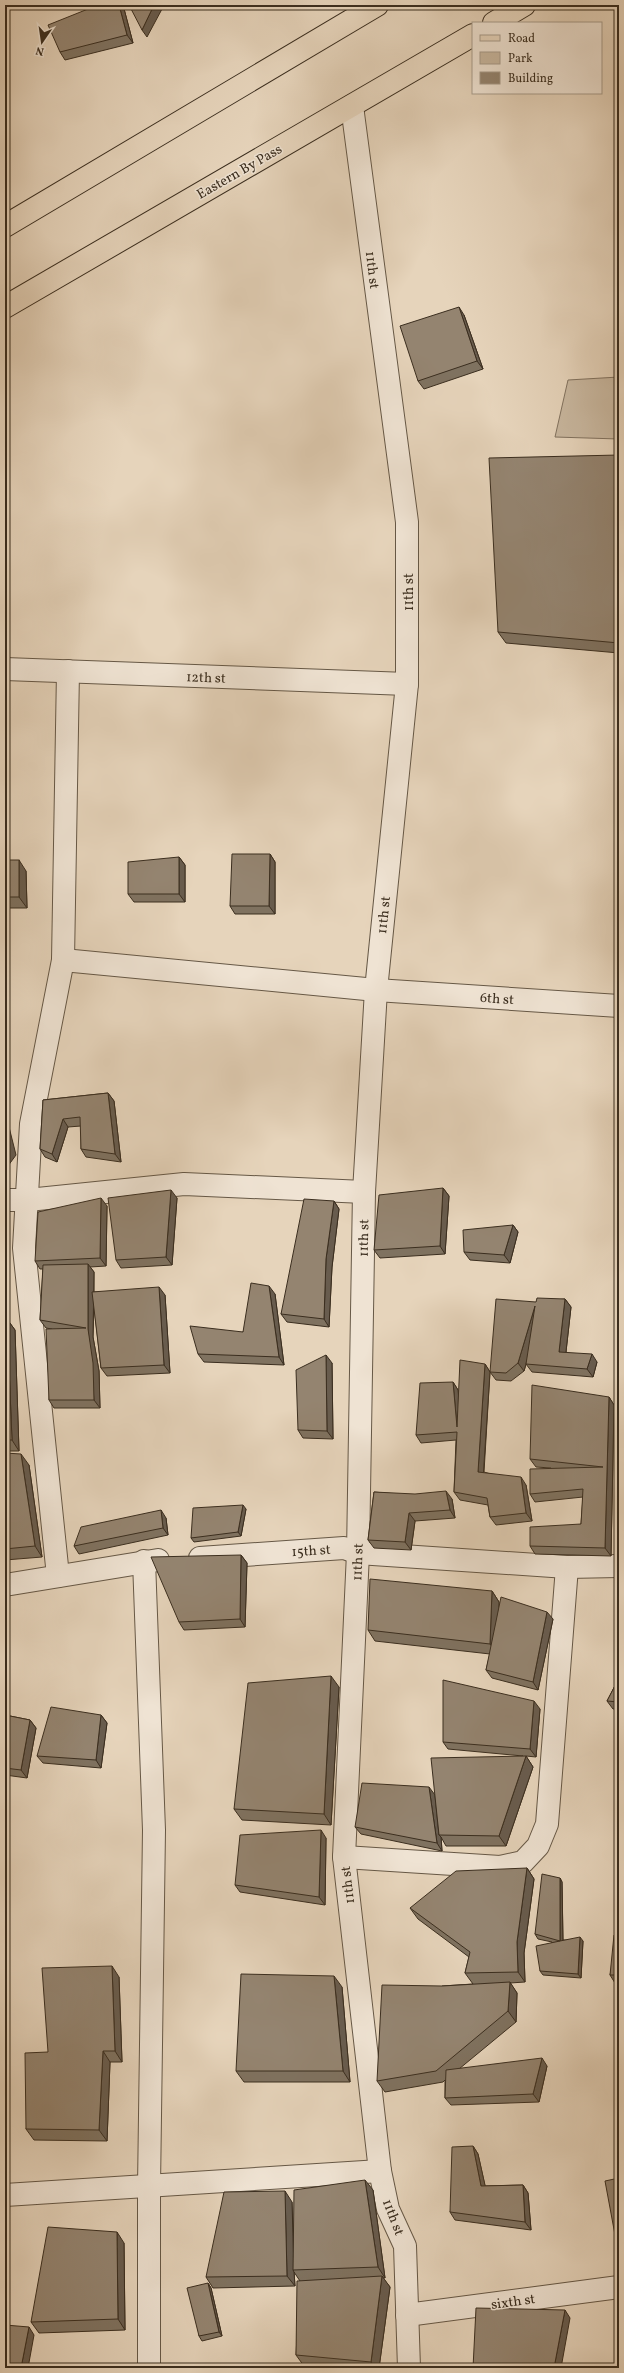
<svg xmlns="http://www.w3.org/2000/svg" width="624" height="2373" font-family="Vollkorn,serif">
	<rect width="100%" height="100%" fill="#e6d4bb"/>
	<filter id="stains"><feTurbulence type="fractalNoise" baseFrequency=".005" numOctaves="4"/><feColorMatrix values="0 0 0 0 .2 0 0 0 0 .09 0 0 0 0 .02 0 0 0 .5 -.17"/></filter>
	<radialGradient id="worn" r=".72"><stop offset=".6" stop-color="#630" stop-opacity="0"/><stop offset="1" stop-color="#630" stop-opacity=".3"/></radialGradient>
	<!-- green -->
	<path fill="#c9b8a0" stroke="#827360" d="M619,377V439L555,437L568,380Z"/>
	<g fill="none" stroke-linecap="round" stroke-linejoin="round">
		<!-- minor casing -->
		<g stroke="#665846" stroke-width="24">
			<g id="minor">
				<path d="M352,106L407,522V684L376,990L364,1192L358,1553L344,1857L380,2171L388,2209L405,2246L409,2368"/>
				<path d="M5,669L407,684"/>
				<path d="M63,960L376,990L619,1006"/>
				<path d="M5,1200H28L184,1184L364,1192"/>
				<path d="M200,1558L344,1548L358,1553L567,1567L619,1566"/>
				<path d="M144,1561L154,1830L149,2187V2368"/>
				<path d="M58,1576L24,1248L31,1124L63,960L68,671"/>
				<path d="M5,1585L158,1560"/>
				<path d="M344,1857L500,1867L523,1862L538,1846L547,1824L567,1567"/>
				<path d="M5,2195L380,2171"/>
				<path d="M407,2315L619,2287"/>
			</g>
		</g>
		<!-- major casing -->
		<g stroke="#3b2e1f" stroke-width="24">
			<g id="major">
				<path d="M494,23L524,5"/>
				<path d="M5,226L377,5"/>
				<path d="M5,307L473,35"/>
			</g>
		</g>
		<!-- minor -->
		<use href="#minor" stroke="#efe3d3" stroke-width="22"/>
		<!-- major -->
		<use href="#major" stroke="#e6d4bb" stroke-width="22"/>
	</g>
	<!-- wall -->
	<g fill="#7f7260" stroke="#3b2e1f">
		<path d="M123,5L133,43L65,60L60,52Z"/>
		<path d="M464,315L483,369L424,389L418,381Z"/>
		<path d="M619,455V653L506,643L498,632Z"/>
		<path d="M270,854L275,862V914H235L230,906Z"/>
		<path d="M179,857L185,865V902H134L128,894Z"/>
		<path d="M5,860L26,871L27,908H5Z"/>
		<path d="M108,1093L114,1101L121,1162L86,1157L81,1149V1126L68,1127L57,1162L45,1157L40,1149L43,1100Z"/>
		<path d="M443,1188L449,1196L445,1254L380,1258L374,1250Z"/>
		<path d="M177,1198L172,1265L121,1268L116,1260Z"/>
		<path d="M334,1201L339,1209L332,1267L329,1327L287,1322L281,1314Z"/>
		<path d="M107,1206L106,1266L90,1267L94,1272V1292L165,1295L170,1373L107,1376L101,1368L94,1306L93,1337L99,1371L100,1408H54L49,1400L52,1329L46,1328L40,1320L43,1269H40L35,1261Z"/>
		<path d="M513,1225L518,1232L510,1263L470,1260L464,1252Z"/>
		<path d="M275,1294L284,1365L204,1362L198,1354L243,1332Z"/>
		<path d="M565,1299L571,1307L566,1352L597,1362L593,1377L532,1372L526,1364L527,1361L524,1371L511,1381L496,1380L490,1372L536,1302Z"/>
		<path d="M5,1319H7L15,1330L19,1451H5Z"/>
		<path d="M332,1363L333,1439L303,1438L298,1430Z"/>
		<path d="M485,1364L490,1372L484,1472L526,1485L532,1521L496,1525L490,1517L488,1505L460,1500L454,1492L456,1440L421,1443L416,1435L453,1382L458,1390L459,1393Z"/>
		<path d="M609,1397L614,1405L611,1556L535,1554L530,1546L581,1524L583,1497L535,1502L530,1494L551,1468L536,1467L530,1459Z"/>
		<path d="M5,1453L29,1465L42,1557L5,1560Z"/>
		<path d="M374,1492L452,1499L455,1518L415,1521L411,1550L374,1548L368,1540Z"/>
		<path d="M246,1509L241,1536L194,1542L191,1538Z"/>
		<path d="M166,1518L168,1535L79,1554L74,1546Z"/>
		<path d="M241,1555L247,1563L245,1627L184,1630L179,1622Z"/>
		<path d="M492,1591L499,1602V1608L553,1619L538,1690L492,1678L486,1670L490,1654L375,1641L368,1630Z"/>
		<path d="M619,1678V1709H613L607,1701Z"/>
		<path d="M339,1687L331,1825L242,1820L234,1809Z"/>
		<path d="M540,1709L536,1757L526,1756L533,1767L506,1846H446L441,1837L442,1851L361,1834L355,1827L435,1795L523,1756L448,1749L443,1742Z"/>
		<path d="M5,1715L30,1720L36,1728L27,1778L5,1775Z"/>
		<path d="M101,1715L107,1723L101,1768L43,1763L37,1756Z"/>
		<path d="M326,1838L325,1905L240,1892L235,1885Z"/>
		<path d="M527,1868L534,1879L524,1953L525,1982L510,1983L517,1993L516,2022L459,2069L547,2066L539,2102L451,2105L445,2098V2080L443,2082L385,2092L377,2081L442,1986L473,1984L465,1973L469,1957L418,1919L410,1908Z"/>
		<path d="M560,1878L562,1882L563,1940L583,1941L581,1978L543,1975L540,1971L552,1942L538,1939L535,1934Z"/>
		<path d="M619,1935V1983H615L610,1975Z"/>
		<path d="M119,1977L122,2062H110L107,2141L34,2140L26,2129L48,2052Z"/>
		<path d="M342,1987L350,2082H244L236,2071Z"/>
		<path d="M473,2146L478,2154L485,2186L523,2185L528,2193L531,2230L455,2220L450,2212Z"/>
		<path d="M373,2190L385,2278H383L390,2287L379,2368H328L304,2366L296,2355L300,2281L294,2272L295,2286L213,2288L206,2277L292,2202L293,2241Z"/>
		<path d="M124,2243L125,2330L39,2333L31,2322Z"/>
		<path d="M208,2283L211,2288L222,2336L202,2341L199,2336Z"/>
	</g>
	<!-- shaded-wall -->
	<g fill="#685c4e" stroke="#3b2e1f">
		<path d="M119,5H123L133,43L127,35Z"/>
		<path d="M154,5H162V9L147,37L142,30Z"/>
		<path d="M459,307L464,315L483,369L477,361Z"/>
		<path d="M5,809L6,843L5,841Z"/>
		<path d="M270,854L275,862V914L269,906Z"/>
		<path d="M179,857L185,865V902L179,894Z"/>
		<path d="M19,860L26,871L27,908L19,897Z"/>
		<path d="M108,1093L114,1101L121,1162L115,1154Z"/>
		<path d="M5,1111L16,1155L5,1170Z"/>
		<path d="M63,1119L68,1127L57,1162L52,1154Z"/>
		<path d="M443,1188L449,1196L445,1254L440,1246Z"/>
		<path d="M171,1190L177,1198L172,1265L166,1257Z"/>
		<path d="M101,1198L107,1206L106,1266L100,1258Z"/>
		<path d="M334,1201L339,1209L332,1267L329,1327L324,1319L326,1259Z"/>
		<path d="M513,1225L518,1232L510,1263L504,1255Z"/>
		<path d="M5,1263L9,1268L5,1287Z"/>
		<path d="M88,1264L94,1272L93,1337L99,1371L100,1408L94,1400L88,1329Z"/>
		<path d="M269,1286L275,1294L284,1365L279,1357Z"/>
		<path d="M159,1287L165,1295L170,1373L164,1365Z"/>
		<path d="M565,1299L571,1307L565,1360L559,1352Z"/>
		<path d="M535,1306L540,1314L524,1371L518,1363Z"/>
		<path d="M7,1319L15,1330L19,1451L12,1440Z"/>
		<path d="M592,1354L597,1362L593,1377L587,1369Z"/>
		<path d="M326,1355L332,1363L333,1439L327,1431Z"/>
		<path d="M485,1364L490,1372L483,1479L478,1472Z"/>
		<path d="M453,1382L458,1390L462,1435L457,1427Z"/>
		<path d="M609,1397L614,1405L611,1556L605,1548Z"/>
		<path d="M21,1454L29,1465L42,1557L35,1546Z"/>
		<path d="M521,1477L526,1485L532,1521L526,1513Z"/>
		<path d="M446,1491L452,1499L455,1518L450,1510Z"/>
		<path d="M243,1505L246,1509L241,1536L238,1532Z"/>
		<path d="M161,1510L166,1518L168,1535L163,1528Z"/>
		<path d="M409,1513L415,1521L411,1550L405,1542Z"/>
		<path d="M241,1555L247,1563L245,1627L240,1619Z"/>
		<path d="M492,1591L499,1602L498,1654L490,1644Z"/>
		<path d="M547,1612L553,1619L538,1690L533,1682Z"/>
		<path d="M331,1676L339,1687L331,1825L324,1814Z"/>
		<path d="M534,1701L540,1709L536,1757L530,1749Z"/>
		<path d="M101,1715L107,1723L101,1768L96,1760Z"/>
		<path d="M30,1720L36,1728L27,1778L21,1770Z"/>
		<path d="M526,1756L533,1767L506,1846L499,1836Z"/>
		<path d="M429,1787L435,1795L439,1835L441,1837L442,1851L437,1843Z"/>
		<path d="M321,1830L326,1838L325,1905L319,1897Z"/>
		<path d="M527,1868L534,1879L524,1953L525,1982L518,1972L517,1942Z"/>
		<path d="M560,1878L562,1882L563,1945L560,1941Z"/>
		<path d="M580,1937L583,1941L581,1978L578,1974Z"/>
		<path d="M112,1966L119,1977L122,2062L115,2051Z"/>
		<path d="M334,1976L342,1987L350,2082L343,2071Z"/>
		<path d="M510,1982L517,1993L516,2022L508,2011Z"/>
		<path d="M103,2051L110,2062L107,2141L99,2130Z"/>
		<path d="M542,2058L547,2066L539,2102L533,2094Z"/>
		<path d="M473,2146L478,2154L487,2194L481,2186Z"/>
		<path d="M365,2180L373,2190L385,2278L378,2267Z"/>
		<path d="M523,2185L528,2193L531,2230L525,2222Z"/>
		<path d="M285,2191L292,2202L294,2270H293L294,2272L295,2286L287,2276Z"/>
		<path d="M117,2232L124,2243L125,2330L118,2319Z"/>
		<path d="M382,2276L390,2287L379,2368H375L371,2362Z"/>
		<path d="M208,2283L211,2288L222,2336L219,2332Z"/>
		<path d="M565,2310L570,2318L561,2368H554Z"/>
		<path d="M29,2327L34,2335L28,2368H21Z"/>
	</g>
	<!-- building -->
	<g fill="#948470" stroke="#3b2e1f">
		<path d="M98,5H119L127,35L60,52L48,25Z"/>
		<path d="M129,5H154L142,30Z"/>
		<path d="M459,307L477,361L418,381L400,326Z"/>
		<path d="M619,455V643L498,632L489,458Z"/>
		<path d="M232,854H270L269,906H230Z"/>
		<path d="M179,857V894H128V862Z"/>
		<rect x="5" y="860" width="14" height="37"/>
		<path d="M108,1093L115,1154L81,1149L80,1117L63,1119L52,1154L40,1149L43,1100Z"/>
		<path d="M5,1132L8,1144L5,1148Z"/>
		<path d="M443,1188L440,1246L374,1250L379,1195Z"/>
		<path d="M171,1190L166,1257L116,1260L108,1198Z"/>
		<path d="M101,1198L100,1258L35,1261L38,1212Z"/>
		<path d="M304,1199L334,1201L326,1259L324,1319L281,1314Z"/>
		<path d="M513,1225L504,1255L464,1252L463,1230Z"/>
		<path d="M88,1264V1329L93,1363L94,1400H49L46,1329L86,1328L40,1320L43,1265Z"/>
		<path d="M251,1283L269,1286L279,1357L198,1354L190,1326L243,1332Z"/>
		<path d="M159,1287L164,1365L101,1368L92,1292Z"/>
		<path d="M537,1298L565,1299L559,1352L592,1354L587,1369L526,1364L535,1306L518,1363L506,1373L490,1372L496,1299L536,1302Z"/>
		<path d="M5,1319H7L12,1440H5Z"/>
		<path d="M326,1355L327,1431L298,1430L296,1370Z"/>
		<path d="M460,1360L485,1364L478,1472L521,1477L526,1513L490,1517L487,1498L454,1492L457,1432L416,1435L420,1383L453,1382L457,1427Z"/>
		<path d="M532,1385L609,1397L605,1548L530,1546V1527L581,1524L583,1489L530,1494V1469L603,1467L530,1459Z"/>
		<path d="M5,1453L21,1454L35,1546L5,1549Z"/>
		<path d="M446,1491L450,1510L409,1513L405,1542L368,1540L374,1492L415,1494Z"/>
		<path d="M243,1505L238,1532L191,1538L193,1508Z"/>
		<path d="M161,1510L163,1528L74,1546L81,1527Z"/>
		<path d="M241,1555L240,1619L179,1622L151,1557Z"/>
		<path d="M370,1579L492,1591L490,1644L368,1630Z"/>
		<path d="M501,1597L547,1612L533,1682L486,1670Z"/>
		<path d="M331,1676L324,1814L234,1809L248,1683Z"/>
		<path d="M619,1678V1702L607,1701Z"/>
		<path d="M443,1680L534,1701L530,1749L443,1742Z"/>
		<path d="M51,1707L101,1715L96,1760L37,1756Z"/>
		<path d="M5,1715L30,1720L21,1770L5,1768Z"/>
		<path d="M526,1756L499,1836L439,1835L431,1758Z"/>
		<path d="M362,1783L429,1787L437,1843L355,1827Z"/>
		<path d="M321,1830L319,1897L235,1885L240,1835Z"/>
		<path d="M527,1868L517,1942L518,1972L465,1973L470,1952L410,1908L456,1871Z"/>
		<path d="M542,1874L560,1878V1941L580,1937L578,1974L540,1971L536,1946L560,1941L535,1934Z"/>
		<path d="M614,1935H619V1975H610Z"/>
		<path d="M112,1966L115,2051H103L99,2130L26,2129L25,2053L48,2052L42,1968Z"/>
		<path d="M241,1974L334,1976L343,2071H236Z"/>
		<path d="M510,1982L508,2011L436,2071L377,2081L382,1985L442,1986Z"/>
		<path d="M542,2058L533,2094L445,2098L446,2070Z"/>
		<path d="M473,2146L481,2186L523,2185L525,2222L450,2212L452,2147Z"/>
		<path d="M619,2178V2251H618L605,2181Z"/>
		<path d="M365,2180L378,2267L293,2270L294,2190Z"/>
		<path d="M285,2191L287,2276L206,2277L224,2192Z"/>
		<path d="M48,2227L117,2232L118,2319L31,2322Z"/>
		<path d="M382,2276L371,2362L296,2355L297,2281Z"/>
		<path d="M208,2283L219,2332L199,2336L187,2288Z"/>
		<path d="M476,2308L565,2310L554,2368H473Z"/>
		<path d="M5,2325L29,2327L21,2368H5Z"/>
	</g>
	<g text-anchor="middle" stroke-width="3" stroke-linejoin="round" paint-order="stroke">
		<!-- street labels -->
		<g font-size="14" fill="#3b2e1f" stroke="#efe3d3">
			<text transform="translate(239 171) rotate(-30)" y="5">Eastern By Pass</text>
			<text transform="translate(373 270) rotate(83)" y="5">11th st</text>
			<text transform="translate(408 592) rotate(-90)" y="5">11th st</text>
			<text transform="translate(206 677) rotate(2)" y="5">12th st</text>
			<text transform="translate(383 915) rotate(-84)" y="5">11th st</text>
			<text transform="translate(497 998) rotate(4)" y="5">6th st</text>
			<text transform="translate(363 1238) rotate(-89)" y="5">11th st</text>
			<text transform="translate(311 1550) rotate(-4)" y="5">15th st</text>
			<text transform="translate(357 1562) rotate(-88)" y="5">11th st</text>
			<text transform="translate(347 1885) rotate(-97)" y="5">11th st</text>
			<text transform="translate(394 2217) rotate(69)" y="5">11th st</text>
			<text transform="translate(513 2301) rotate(-8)" y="5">sixth st</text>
		</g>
	</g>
	<!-- margin -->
	<rect width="624" height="2373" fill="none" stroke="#e6d4bb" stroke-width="20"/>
	<rect x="6" y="6" width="612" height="2361" fill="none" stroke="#3b2e1f" stroke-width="2"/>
	<rect x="10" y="10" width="604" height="2353" fill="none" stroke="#3b2e1f"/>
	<!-- legend -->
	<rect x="472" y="22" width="130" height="72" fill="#efe3d3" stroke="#a79b8b"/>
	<rect x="480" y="35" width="20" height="6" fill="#e6d4bb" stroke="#a79b8b"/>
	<text x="508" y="42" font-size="12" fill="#3b2e1f">Road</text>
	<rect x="480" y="52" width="20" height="12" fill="#c9b8a0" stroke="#a79b8b"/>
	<text x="508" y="62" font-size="12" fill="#3b2e1f">Park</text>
	<rect x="480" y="72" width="20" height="12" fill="#948470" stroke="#a79b8b"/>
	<text x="508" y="82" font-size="12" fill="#3b2e1f">Building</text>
	<!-- north arrow -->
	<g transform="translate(42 42) rotate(193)" stroke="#efe3d3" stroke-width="3" paint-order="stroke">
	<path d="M0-3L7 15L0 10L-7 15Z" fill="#3b2e1f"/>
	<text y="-6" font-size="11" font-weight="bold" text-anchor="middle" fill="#3b2e1f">N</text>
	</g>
	<rect width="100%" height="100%" filter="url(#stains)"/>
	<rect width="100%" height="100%" fill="url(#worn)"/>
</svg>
